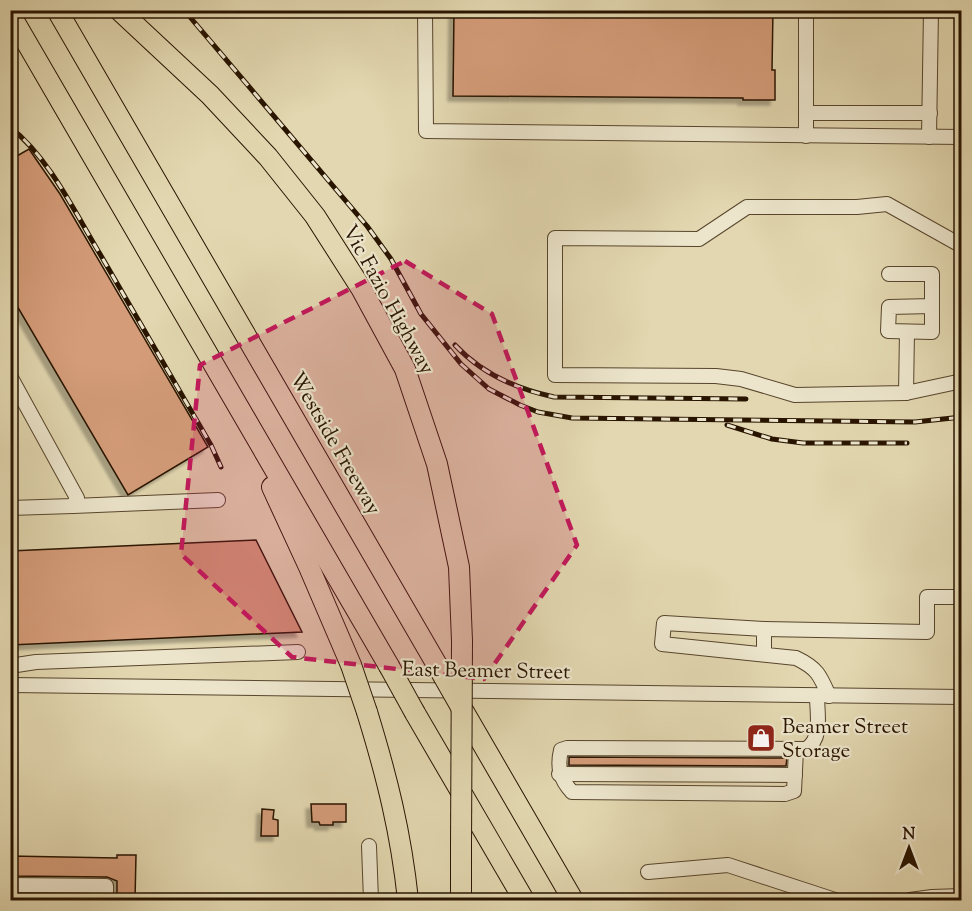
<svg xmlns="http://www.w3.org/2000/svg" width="972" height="911" font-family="'Sorts Mill Goudy',serif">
	<defs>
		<filter id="shadow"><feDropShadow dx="-5" dy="5" stdDeviation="1.5" flood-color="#0004"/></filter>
	</defs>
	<rect width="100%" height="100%" fill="#e2d7b0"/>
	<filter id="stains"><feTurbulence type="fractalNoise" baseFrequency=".00333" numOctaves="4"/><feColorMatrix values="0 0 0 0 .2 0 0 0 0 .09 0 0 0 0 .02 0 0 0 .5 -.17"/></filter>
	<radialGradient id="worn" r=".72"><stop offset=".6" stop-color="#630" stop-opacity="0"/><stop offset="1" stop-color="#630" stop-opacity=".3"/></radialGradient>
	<!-- building -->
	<g fill="#d49c79" stroke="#291400" stroke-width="1.5" filter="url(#shadow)">
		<path d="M454,10H773L772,70H775V100H743V98L453,96Z"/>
		<path d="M29,149L60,194L208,447L128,495L10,294V160Z"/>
		<path d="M256,540L302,632L10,645V551Z"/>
		<path d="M569,757L787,758L786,766L569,765Z"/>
		<path d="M311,804H346V822H333V825H320L319,822H312Z"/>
		<path d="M262,809L274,810L273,819L278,820V836H261Z"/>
		<path d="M117,855H136L135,900H117V881L107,877L10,876V856L117,858Z"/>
		<path d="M10,894L97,895V900H10Z"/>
	</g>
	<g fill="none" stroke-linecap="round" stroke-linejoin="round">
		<!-- minor casing -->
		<g stroke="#57452c" stroke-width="16">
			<g id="minor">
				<path d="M425,10L426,131L962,137"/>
				<path d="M806,10V136"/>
				<path d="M806,113H930"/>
				<path d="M929,137L931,10"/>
				<path d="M962,246L887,204L857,207H747L699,239L555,238V375L716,376L741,379L795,395L906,393L962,381"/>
				<path d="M889,274H932V332L888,331L889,307L932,306"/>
				<path d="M10,376L77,498L73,506L10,508"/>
				<path d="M906,393L907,332"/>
				<path d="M73,506L218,500"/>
				<path d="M764,629L927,632V597H962"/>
				<path d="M764,654V629L664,623L662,644L796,658C817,668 820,675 829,696"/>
				<path d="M10,666L36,662L298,652"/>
				<path d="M10,685L962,697"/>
				<path d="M796,750L794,791L785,794L572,792C560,779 557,767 561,750L567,748L806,749C823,739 817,713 817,696"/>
				<path d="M559,774L795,775"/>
				<path d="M369,846L371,900"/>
				<path d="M648,872L728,865L835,900"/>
				<path d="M10,885L106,886V900"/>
				<path d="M910,900L932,897L962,896"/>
			</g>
		</g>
		<!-- highway casing -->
		<g stroke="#291400" stroke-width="22">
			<g id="highway">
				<path d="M57,10L437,665"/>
				<path d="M119,10L210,95L268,157L315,216L361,288L405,369L437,464L459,567L462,641"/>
				<path d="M10,14L389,666"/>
				<path d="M272,487L309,567L351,665"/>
				<path d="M367,712C387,777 401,833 408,900"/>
				<path d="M464,712L573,900"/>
				<path d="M415,713L524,900"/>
				<path d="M461,900V847"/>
			</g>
		</g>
		<!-- minor -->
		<use href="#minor" stroke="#ece5cc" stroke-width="14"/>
		<!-- highway -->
		<use href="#highway" stroke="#e2d7b0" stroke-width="20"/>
		<!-- rail casing -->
		<g stroke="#291400" stroke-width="5">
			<g id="rail">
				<path d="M184,10L367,226L391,259L421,314L461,364L489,389L520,405L538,412L572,418L915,422L962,417"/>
				<path d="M10,127C50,159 74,211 100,254C137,318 174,381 211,445L221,467"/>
				<path d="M455,345C481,373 516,389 554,397L746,399"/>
				<path d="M727,425L772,439L803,443H907"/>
			</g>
		</g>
		<!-- rail -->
		<use href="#rail" stroke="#ece5cc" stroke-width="3" stroke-dasharray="9" stroke-linecap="butt"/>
		<!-- highway-bridge casing -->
		<g stroke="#291400" stroke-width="22" stroke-linecap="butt">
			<g id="highway-bridge">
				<path d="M351,665L367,712"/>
				<path d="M437,665L461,707"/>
				<path d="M389,666L415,713"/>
				<path d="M461,847L462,641"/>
			</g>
		</g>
		<!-- highway-bridge -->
		<use href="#highway-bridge" stroke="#e2d7b0" stroke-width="20"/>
	</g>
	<!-- marked area -->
	<path fill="#c2185b" fill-opacity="0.2" stroke="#c2185b" stroke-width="4.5" stroke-dasharray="12 8" stroke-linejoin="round" d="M405,261L492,314L577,545L484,679L292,657L181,554L200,365Z"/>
	<!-- icons -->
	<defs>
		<g id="shop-square" transform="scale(1.5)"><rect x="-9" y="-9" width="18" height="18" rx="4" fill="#8f2418" stroke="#ece5cc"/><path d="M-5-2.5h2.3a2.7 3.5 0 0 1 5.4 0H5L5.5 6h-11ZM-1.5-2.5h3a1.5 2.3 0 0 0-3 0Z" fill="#fff"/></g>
	</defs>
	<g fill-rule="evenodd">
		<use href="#shop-square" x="761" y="738"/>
	</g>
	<g text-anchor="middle" stroke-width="4.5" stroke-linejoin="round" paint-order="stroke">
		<!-- street labels -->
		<g font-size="21" fill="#291400" stroke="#ece5cc">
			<text transform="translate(389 299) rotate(61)" y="7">Vic Fazio Highway</text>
			<text transform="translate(336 443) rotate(60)" y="7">Westside Freeway</text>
			<text transform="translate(486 670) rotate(1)" y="7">East Beamer Street</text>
		</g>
		<!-- poi labels -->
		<g font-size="21" fill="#291400" stroke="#ece5cc" text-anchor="start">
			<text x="782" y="733">Beamer Street<tspan x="782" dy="24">Storage</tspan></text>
		</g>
	</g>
	<!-- margin -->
	<rect width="972" height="911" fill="none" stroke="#e2d7b0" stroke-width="36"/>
	<rect x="12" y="12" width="948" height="887" fill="none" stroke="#291400" stroke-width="3"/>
	<rect x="18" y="18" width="936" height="875" fill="none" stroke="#291400" stroke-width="1.5"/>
	<!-- north arrow -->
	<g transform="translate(909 848)" stroke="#ece5cc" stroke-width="4.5" paint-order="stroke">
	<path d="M0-4.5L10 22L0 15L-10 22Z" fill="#291400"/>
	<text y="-9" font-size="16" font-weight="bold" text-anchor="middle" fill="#291400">N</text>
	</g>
	<rect width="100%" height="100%" filter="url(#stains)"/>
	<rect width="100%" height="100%" fill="url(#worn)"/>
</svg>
